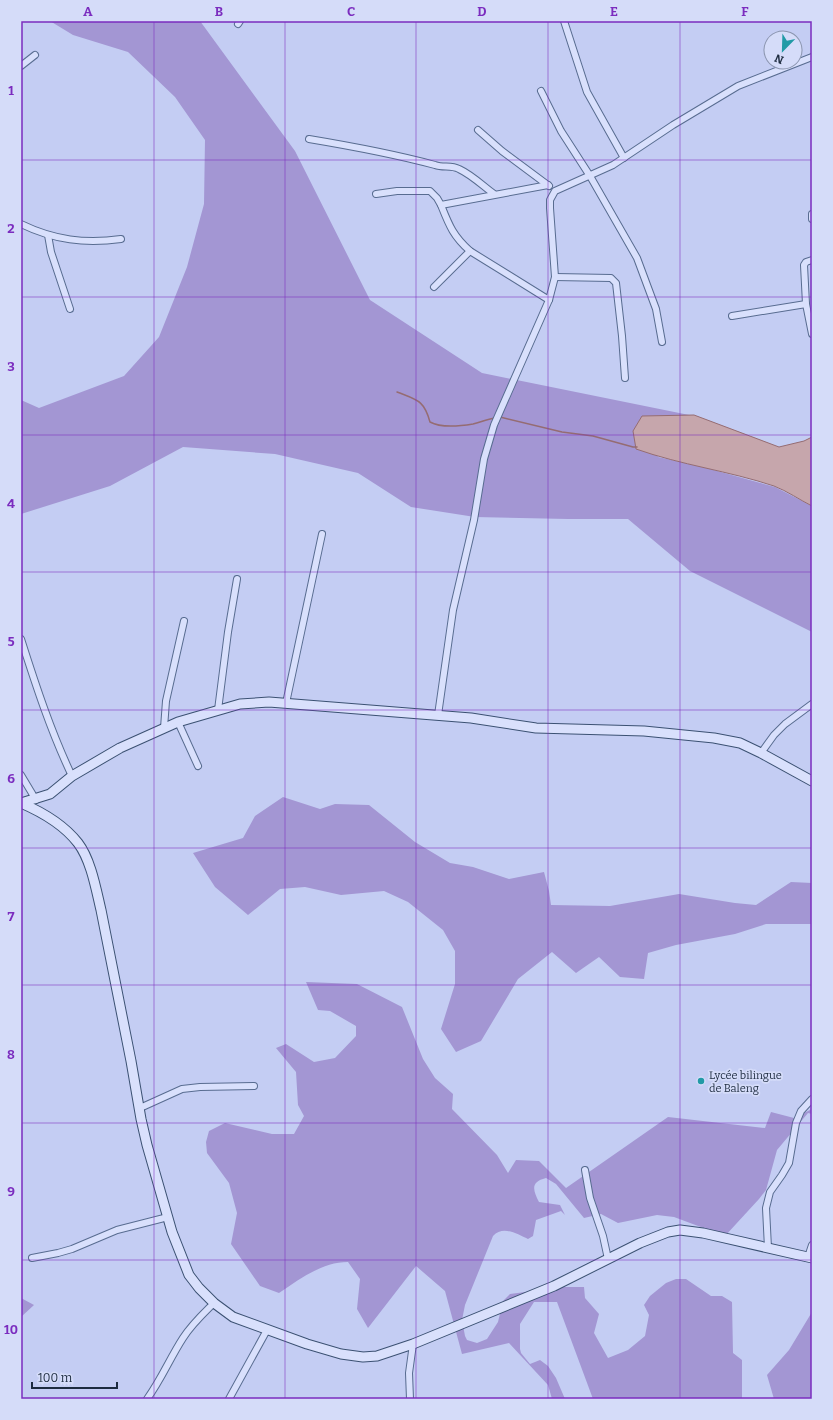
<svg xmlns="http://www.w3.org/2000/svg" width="833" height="1420" font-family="Bitter,serif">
	<rect width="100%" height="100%" fill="#c4cdf3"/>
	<!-- green -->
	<g fill="#a396d3">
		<path d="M50,21H200L295,151L370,300L482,373L699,417H642L658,457L703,467L775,487L812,506V632L690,571L628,519H568L475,517L411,507L358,473L275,454L183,447L110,486L21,514V400L39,408L124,376L159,337L187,267L204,204L205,140L175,97L128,52L73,35Z"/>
		<path d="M283,797L320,809L335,804L369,805L415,842L450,863L473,867L509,879L544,872L549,891L551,905L610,906L679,894L735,903L756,905L791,882L812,883V924H766L735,934L676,945L648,953L644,979L620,977L599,957L576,973L552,952L518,979L481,1041L456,1052L441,1029L455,984V951L443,930L408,902L384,891L341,895L305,887L280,889L248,915L215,887L193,853L243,838L255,816Z"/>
		<path d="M306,982L357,984L402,1007L423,1059L435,1078L453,1094L452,1109L497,1155L508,1173L516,1160L539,1161L566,1188L668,1117L765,1128L771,1112L794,1118L812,1109V1114L808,1113L777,1150L766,1190L759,1199L725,1236L674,1217L657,1215L618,1223L601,1214L584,1218L556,1184L546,1178C530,1182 533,1190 539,1202L560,1205L565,1215L561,1211L536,1220L533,1236L528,1239C517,1234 503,1225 493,1236L465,1305L462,1320L465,1336L467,1340L477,1343L487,1339L498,1322L503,1301L510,1294L563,1287H584L585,1298L599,1314L594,1333L608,1358L628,1350L645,1336L649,1315L644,1305L650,1296L666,1283L676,1279H686L711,1296H722L732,1302L733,1353L742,1360V1399H593L557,1302H534L520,1324V1349L521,1353L530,1364L540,1360L548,1366L556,1378L565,1399H552L548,1385L509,1343L462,1354L445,1291L416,1266L368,1328L357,1309L360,1279L348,1262C322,1262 300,1279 279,1293L260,1286L231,1244L237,1213L229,1183L207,1153L206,1142L209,1131L225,1123L272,1134H294L304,1116L298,1105L296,1072L276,1048L286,1044L314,1062L335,1058L356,1036V1026L330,1011L318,1010Z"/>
		<path d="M21,1298L34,1305L21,1317Z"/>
		<path d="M812,1312V1399H774L767,1375L789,1350Z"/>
	</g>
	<!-- water -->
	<path fill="#c6a6ac" stroke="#956c72" d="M694,415L779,447L804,441L812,437V506C800,500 787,491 774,486C729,471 681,465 636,449L633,431L642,416Z"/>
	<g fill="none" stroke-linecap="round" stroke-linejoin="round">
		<!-- stream -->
		<g stroke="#956c72" stroke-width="1.5">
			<path d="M397,392C417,400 424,400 430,422C441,428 461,426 473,424C481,422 487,419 495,418"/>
			<path d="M500,417L562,432L593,436L633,447H637"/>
		</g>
		<!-- street casing -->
		<g stroke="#586c90" stroke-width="8">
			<g id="street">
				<path d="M564,21L587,92L624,158"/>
				<path d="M238,24L240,21"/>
				<path d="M21,66L35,55"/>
				<path d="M541,91L561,131L590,176L637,258L656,309L662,342"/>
				<path d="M478,130L502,151L549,186"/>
				<path d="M309,139C351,146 394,154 435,165C443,168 451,165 459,169C472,175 483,186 494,194"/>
				<path d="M376,194L397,191H430L437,198L441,205L548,185"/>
				<path d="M441,205C449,225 453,236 470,251L549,300"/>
				<path d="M812,214V219"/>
				<path d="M21,224C54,240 85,244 121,239"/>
				<path d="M48,235L51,252L70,309"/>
				<path d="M812,260L806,262L804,265L806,304L812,334"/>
				<path d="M555,277L611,278L616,283L622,336L625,378"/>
				<path d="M434,287L470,251"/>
				<path d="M732,316L806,304"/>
				<path d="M21,639C36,686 51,732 72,776"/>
				<path d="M286,703L322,534"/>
				<path d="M218,710L228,632L237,579"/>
				<path d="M438,715L453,610L474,520L484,459L494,425L549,300L555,277L550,208V200L555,191L613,165L673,125L738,86L812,57"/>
				<path d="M178,722L198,766"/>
				<path d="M164,728L166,701L184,621"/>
				<path d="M761,753L774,735L785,724L812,704"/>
				<path d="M21,775L36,800"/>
				<path d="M140,1108L182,1089L200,1087L254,1086"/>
				<path d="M585,1170L590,1198L603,1236L608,1259"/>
				<path d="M768,1248L766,1208L770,1192L782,1175L789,1163L796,1123L801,1111L812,1099"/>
				<path d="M808,1257L812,1245"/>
				<path d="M32,1258L58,1253L72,1249L117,1230L168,1217"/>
				<path d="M147,1399C161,1380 170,1358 183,1338C192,1324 203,1314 214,1303"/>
				<path d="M229,1399L267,1330"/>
				<path d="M410,1399L409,1373L413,1344"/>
			</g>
		</g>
		<!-- secondary casing -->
		<g stroke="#3b5172" stroke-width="11">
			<g id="secondary">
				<path d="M21,803C42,812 64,825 78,843C91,860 96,889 101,910L131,1061L141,1119L147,1145L172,1232L189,1275L199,1288L214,1303L233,1317L307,1344L341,1354L363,1357L377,1356L413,1344L554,1286L640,1243L668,1232L680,1230L703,1233L812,1258"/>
				<path d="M21,803L50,794L72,776L120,748L178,722L240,704L269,702L471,718L536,728L644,731L714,738L740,743L761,753L812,781"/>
			</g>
		</g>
		<!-- street -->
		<use href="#street" stroke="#d9e0fc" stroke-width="6"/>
		<!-- secondary -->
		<use href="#secondary" stroke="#d9e0fc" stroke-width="9"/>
	</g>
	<!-- grid -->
	<path fill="none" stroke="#7b2cbf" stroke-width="1" stroke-opacity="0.55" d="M154,21V1399M285,21V1399M416,21V1399M548,21V1399M680,21V1399M21,160H812M21,297H812M21,435H812M21,572H812M21,710H812M21,848H812M21,985H812M21,1123H812M21,1260H812"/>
	<!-- markers -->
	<circle fill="#219aa6" stroke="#d5dcf9" stroke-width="1.5" cx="701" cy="1081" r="4"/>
	<g text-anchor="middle" stroke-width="3.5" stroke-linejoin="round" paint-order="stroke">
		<!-- poi labels -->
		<g font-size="11" fill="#1d2b3f" stroke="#d5dcf9" text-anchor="start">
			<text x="709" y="1079">Lycée bilingue<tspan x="709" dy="13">de Baleng</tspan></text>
		</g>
	</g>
	<!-- border -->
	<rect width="833" height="1420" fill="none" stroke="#d5dcf9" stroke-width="44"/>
	<!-- north arrow -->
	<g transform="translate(783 50) rotate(203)"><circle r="19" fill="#d5dcf9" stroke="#8b95af"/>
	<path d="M0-3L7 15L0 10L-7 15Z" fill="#219aa6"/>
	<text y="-6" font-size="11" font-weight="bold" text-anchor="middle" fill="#1d2b3f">N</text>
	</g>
	<!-- scale -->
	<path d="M32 1382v6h85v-6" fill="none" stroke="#1d2b3f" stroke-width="2"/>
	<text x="38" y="1382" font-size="12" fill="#1d2b3f" stroke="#d5dcf9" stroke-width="3" paint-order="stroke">100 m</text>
	<rect x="22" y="22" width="789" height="1376" fill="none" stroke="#7b2cbf" stroke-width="1.5"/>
	<g font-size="13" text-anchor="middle" font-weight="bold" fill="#7b2cbf">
		<text x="88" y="16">A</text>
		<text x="219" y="16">B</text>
		<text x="351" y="16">C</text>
		<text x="482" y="16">D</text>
		<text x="614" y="16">E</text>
		<text x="745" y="16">F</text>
		<text x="11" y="95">1</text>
		<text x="11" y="233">2</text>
		<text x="11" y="371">3</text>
		<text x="11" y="508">4</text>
		<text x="11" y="646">5</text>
		<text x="11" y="783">6</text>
		<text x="11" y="921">7</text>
		<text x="11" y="1059">8</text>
		<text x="11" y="1196">9</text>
		<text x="11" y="1334">10</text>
	</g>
</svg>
